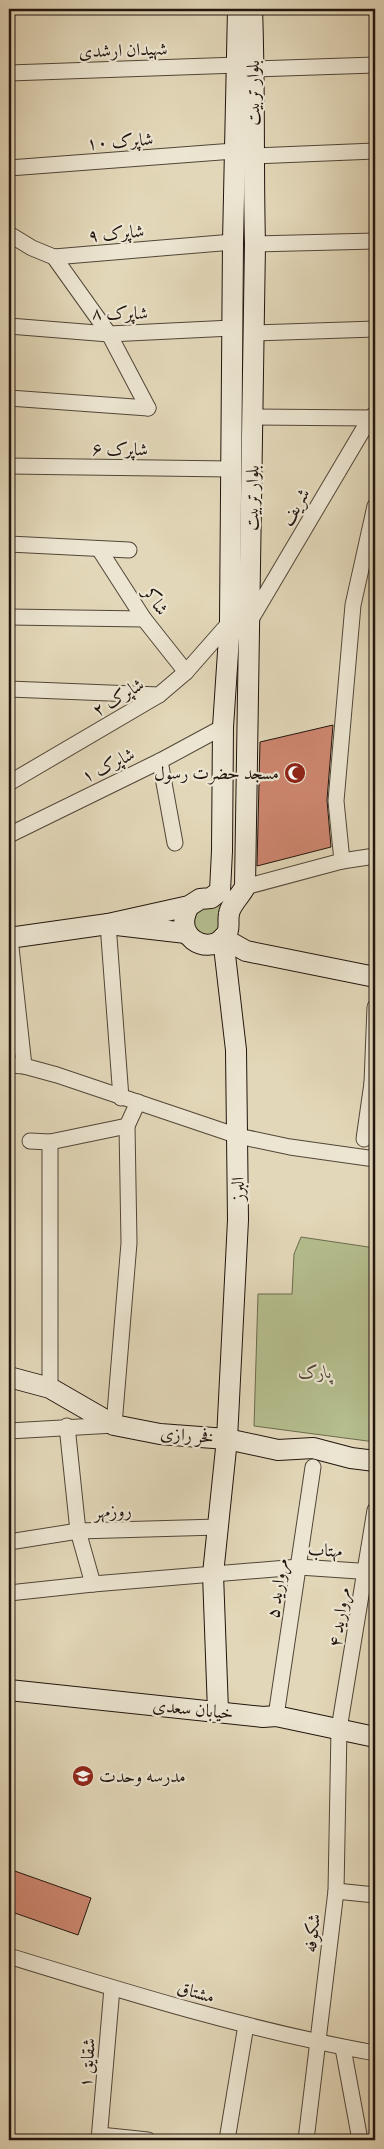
<svg xmlns="http://www.w3.org/2000/svg" width="384" height="2149" font-family="'IM FELL DW Pica',Amiri,serif">
	<rect width="100%" height="100%" fill="#e2d7b8"/>
	<filter id="stains"><feTurbulence type="fractalNoise" baseFrequency=".004" numOctaves="4"/><feColorMatrix values="0 0 0 0 .2 0 0 0 0 .09 0 0 0 0 .02 0 0 0 .5 -.17"/></filter>
	<radialGradient id="worn" r=".72"><stop offset=".6" stop-color="#630" stop-opacity="0"/><stop offset="1" stop-color="#630" stop-opacity=".3"/></radialGradient>
	<!-- green -->
	<g fill="#b5be8e" stroke="#6b6a4e">
		<path d="M220,902L229,913L209,945L184,914Z"/>
		<path d="M301,1237L375,1248V1442L254,1426L258,1294H292L294,1254Z"/>
	</g>
	<!-- building -->
	<g fill="#ce8670" stroke="#21150e">
		<path d="M333,725L327,800L331,847L257,866L260,742Z"/>
		<path d="M9,1869L91,1898L78,1935L9,1911Z"/>
	</g>
	<g fill="none" stroke-linecap="round" stroke-linejoin="round">
		<!-- street casing -->
		<g stroke="#514638" stroke-width="17">
			<g id="street">
				<path d="M254,69L375,65"/>
				<path d="M9,73L238,65"/>
				<path d="M253,156L375,151"/>
				<path d="M9,168L234,151"/>
				<path d="M9,234L32,248L54,257L233,242"/>
				<path d="M255,244L375,241"/>
				<path d="M54,257L109,334L148,408"/>
				<path d="M9,326L109,334L232,328"/>
				<path d="M254,333L375,329"/>
				<path d="M9,398L148,408"/>
				<path d="M253,417L370,418"/>
				<path d="M9,466L230,469"/>
				<path d="M9,544L129,550"/>
				<path d="M99,549L144,619L186,672"/>
				<path d="M9,617L144,619"/>
				<path d="M250,621L370,418L375,414"/>
				<path d="M9,689L159,695"/>
				<path d="M160,761L175,843"/>
				<path d="M9,783L159,695L186,672L230,622"/>
				<path d="M9,835L160,761L223,727"/>
				<path d="M342,861L336,801L353,605L375,506"/>
				<path d="M245,887L342,861L375,856"/>
				<path d="M108,924L121,1098"/>
				<path d="M10,938L24,1066"/>
				<path d="M9,1065L24,1066L57,1075L238,1136L290,1147L375,1159"/>
				<path d="M372,1083L375,1007"/>
				<path d="M364,1139L372,1083H375"/>
				<path d="M30,1141L50,1142L127,1126"/>
				<path d="M50,1142V1388"/>
				<path d="M67,1426L78,1531L93,1584"/>
				<path d="M9,1431L114,1425L129,1243L127,1126L138,1102"/>
				<path d="M9,1542L78,1531L218,1527"/>
				<path d="M9,1593L93,1584L299,1567L373,1572"/>
				<path d="M276,1716L313,1467"/>
				<path d="M336,1891L375,1895"/>
				<path d="M9,1956C129,1993 251,2031 375,2053"/>
				<path d="M343,2048L360,2140"/>
				<path d="M100,2135L148,2140"/>
				<path d="M99,2140L112,1988"/>
				<path d="M227,2140L246,2025"/>
				<path d="M306,2140L336,1891L339,1729L375,1510"/>
			</g>
		</g>
		<!-- secondary casing -->
		<g stroke="#21150e" stroke-width="22">
			<g id="secondary">
				<path d="M189,906C172,936 206,955 222,939C232,930 227,924 229,914C230,905 241,895 245,887L255,244C253,166 255,87 252,9"/>
				<path d="M108,924L189,906L200,899L211,898L220,891L222,851L223,727L230,622L233,242L238,9"/>
				<path d="M9,938L108,924L186,933"/>
				<path d="M223,938L246,951L375,977"/>
				<path d="M9,1377L50,1388L114,1425L160,1434L227,1439L278,1450L313,1448L351,1458L375,1461"/>
				<path d="M9,1690L263,1717L276,1716L375,1737"/>
				<path d="M218,1711L213,1574L227,1439L238,1220L236,1050L223,938"/>
			</g>
		</g>
		<!-- street -->
		<use href="#street" stroke="#ece5d1" stroke-width="15"/>
		<!-- secondary -->
		<use href="#secondary" stroke="#ece5d1" stroke-width="20"/>
	</g>
	<!-- icons -->
	<defs>
		<g id="mosque-disc" transform="scale(1.125)"><circle r="9.5" fill="#8f2418" stroke="#ece5d1"/><path d="M3.5-4.9A6 6 0 1 0 3.5 4.9A5 5 0 1 1 3.5-4.9Z" fill="#fff"/></g>
		<g id="school-disc" transform="scale(1.125)"><circle r="9.5" fill="#8f2418" stroke="#ece5d1"/><path d="M0-5L7-2L0 1L-7-2ZM-4 1L0 2.5L4 1V4Q0 6-4 4Z" fill="#fff"/></g>
	</defs>
	<g fill-rule="evenodd">
		<use href="#mosque-disc" x="295" y="773"/>
		<use href="#school-disc" x="83" y="1776"/>
	</g>
	<g text-anchor="middle" stroke-width="4.5" stroke-linejoin="round" paint-order="stroke">
		<!-- street labels -->
		<g font-size="18" fill="#21150e" stroke="#ece5d1">
			<text transform="translate(123 50) rotate(-2)" y="6">شهیدان ارشدی</text>
			<text transform="translate(253 93) rotate(-90)" y="6">بلوار تربیت</text>
			<text transform="translate(120 141) rotate(-4)" y="6">شاپرک ۱۰</text>
			<text transform="translate(116 233) rotate(-5)" y="6">شاپرک ۹</text>
			<text x="120" y="319">شاپرک ۸</text>
			<text transform="translate(120 449) rotate(1)" y="6">شاپرک ۶</text>
			<text transform="translate(252 498) rotate(-89)" y="6">بلوار تربیت</text>
			<text transform="translate(295 507) rotate(-60)" y="6">شریف</text>
			<text transform="translate(156 601) rotate(56)" y="6">شاکر</text>
			<text transform="translate(118 697) rotate(-31)" y="6">شاپرک ۲</text>
			<text transform="translate(108 765) rotate(-26)" y="6">شاپرک ۱</text>
			<text transform="translate(238 1189) rotate(-90)" y="6">البرز</text>
			<text transform="translate(187 1435) rotate(5)" y="6">فخر رازی</text>
			<text transform="translate(113 1511) rotate(-2)" y="6">روزمهر</text>
			<text transform="translate(325 1550) rotate(3)" y="6">مهتاب</text>
			<text transform="translate(277 1588) rotate(-81)" y="6">مروارید ۵</text>
			<text transform="translate(339 1617) rotate(-81)" y="6">مروارید ۴</text>
			<text transform="translate(193 1709) rotate(6)" y="6">خیابان سعدی</text>
			<text transform="translate(312 1933) rotate(-83)" y="6">شکوفه</text>
			<text transform="translate(196 1992) rotate(16)" y="6">مشتاق</text>
			<text transform="translate(87 2063) rotate(-85)" y="6">شقایق ۱</text>
		</g>
		<!-- poi labels -->
		<g font-size="18" fill="#21150e" stroke="#ece5d1" text-anchor="end">
			<text x="279" y="779">مسجد حضرت رسول</text>
			<text x="99" y="1782" text-anchor="start">مدرسه وحدت</text>
		</g>
		<!-- park labels -->
		<g font-size="18" font-style="italic" fill="#4d4834" stroke="#ece5d1">
			<text x="315" y="1378">پارک</text>
		</g>
	</g>
	<!-- margin -->
	<rect width="384" height="2149" fill="none" stroke="#e2d7b8" stroke-width="30"/>
	<rect x="10" y="10" width="364" height="2129" fill="none" stroke="#21150e" stroke-width="2.5"/>
	<rect x="15" y="15" width="354" height="2119" fill="none" stroke="#21150e"/>
	<rect width="100%" height="100%" filter="url(#stains)"/>
	<rect width="100%" height="100%" fill="url(#worn)"/>
</svg>
